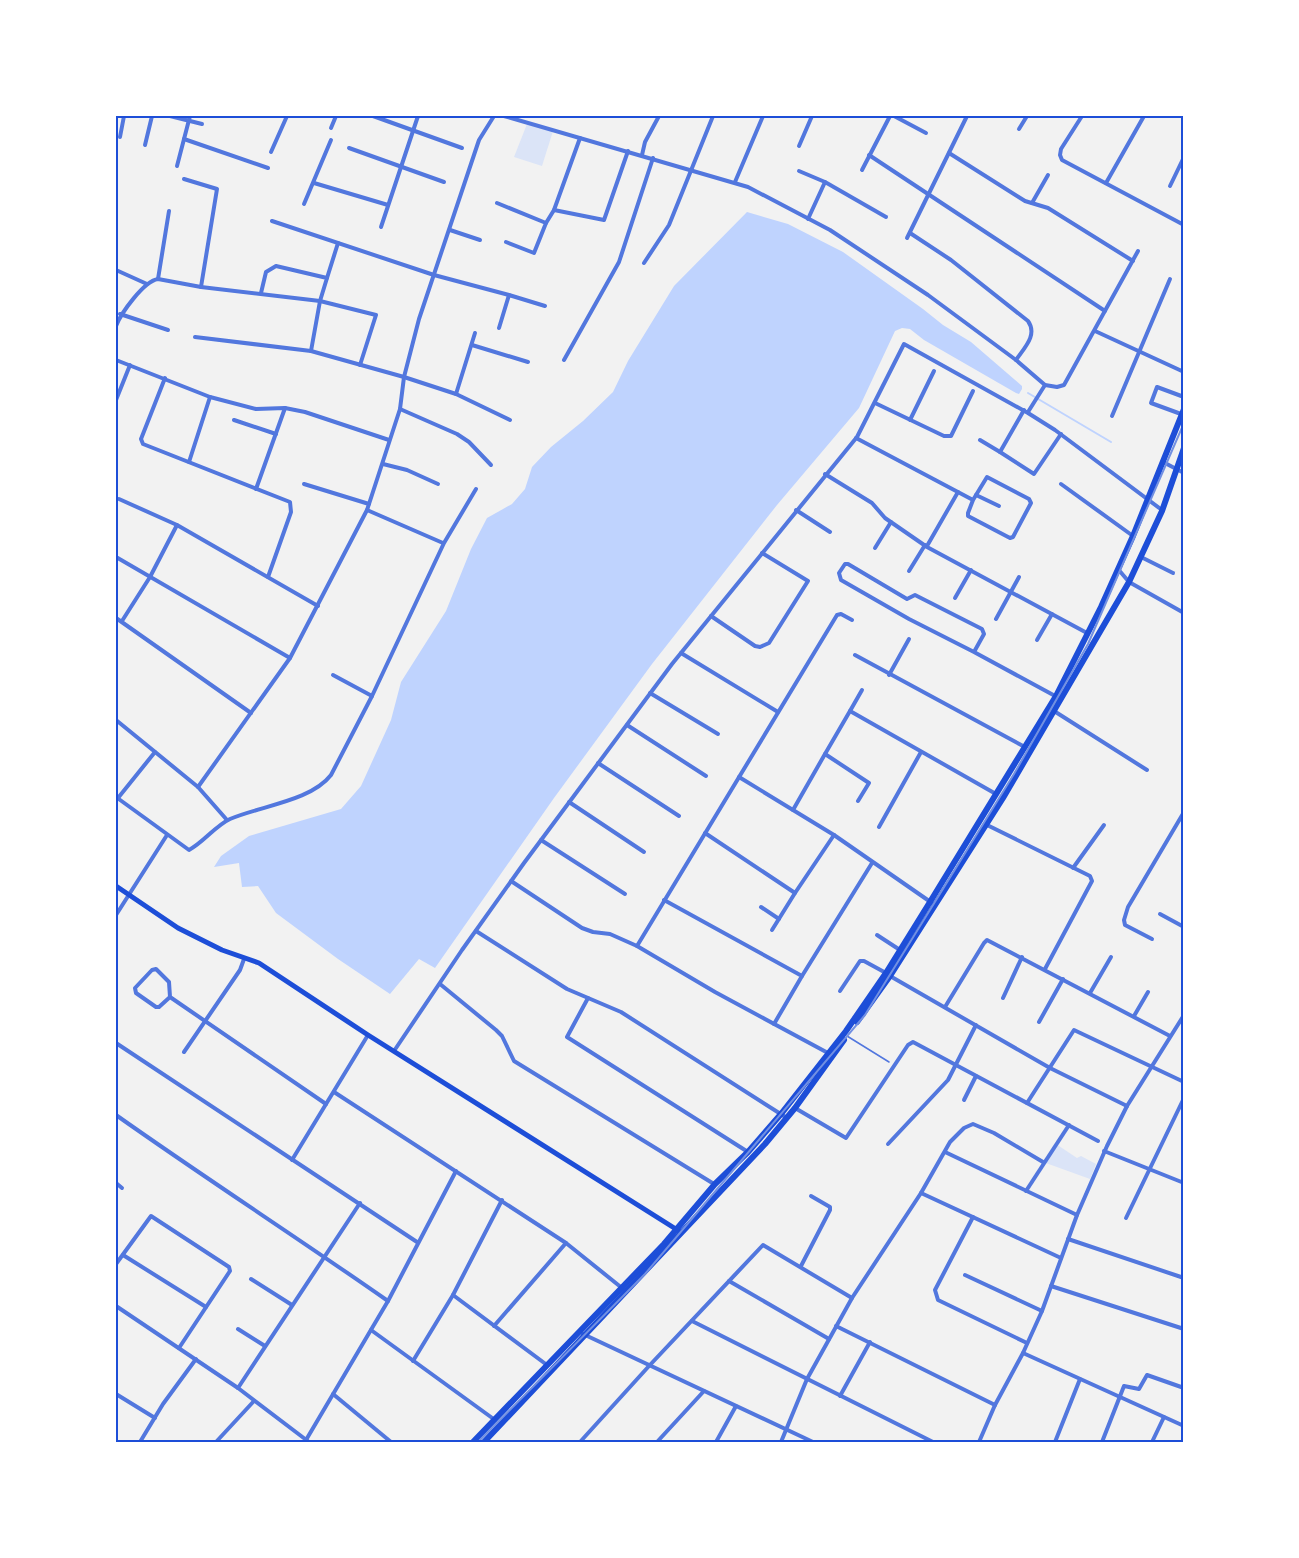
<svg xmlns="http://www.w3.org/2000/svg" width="1299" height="1558" font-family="'Playfair Display',serif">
	<rect width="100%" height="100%" fill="#f2f2f2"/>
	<!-- green -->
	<g fill="#dbe4f7">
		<path d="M527,124L553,131L542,166L514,157Z"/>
		<path d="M1056,1144L1077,1158L1081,1156L1096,1164L1090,1179L1043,1162Z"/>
	</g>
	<!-- water -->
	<path fill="#bfd3fe" d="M747,212L788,224L843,252L923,309L943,325L971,342L1022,386V389L1019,394L1016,393L924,340L910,329L902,328L895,331L859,408L777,505L652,664L554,798L435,968L419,959L390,994L338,959L276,913L258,886L242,887L239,863L214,867L221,856L249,836L341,809L361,786L391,720L401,682L446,611L471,549L487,518L512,504L525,489L532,467L551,447L583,421L613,392L628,361L674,286Z"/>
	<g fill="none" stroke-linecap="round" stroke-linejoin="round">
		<!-- stream -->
		<path stroke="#bfd3fe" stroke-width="2" d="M1028,393L1111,442"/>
		<!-- service -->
		<path stroke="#5277de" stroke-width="1.5" d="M847,1036L889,1062"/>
		<!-- minor -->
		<g stroke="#5277de" stroke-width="4">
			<path d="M170,116L202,124"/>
			<path d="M373,116L462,148"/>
			<path d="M504,116L748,187L830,230L928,295L1016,360L1045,385L1057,387L1064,385L1138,251"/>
			<path d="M894,116L926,133"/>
			<path d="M1082,116L1061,149L1060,155L1062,160L1184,225"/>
			<path d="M331,128L336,116"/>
			<path d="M1019,129L1027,116"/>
			<path d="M120,137L124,116"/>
			<path d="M184,139L268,168"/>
			<path d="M145,145L152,116"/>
			<path d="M799,146L812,116"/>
			<path d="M349,148L444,182"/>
			<path d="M271,152L287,116"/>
			<path d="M949,153L1025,201L1048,208L1133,261"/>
			<path d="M642,155L645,142L659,116"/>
			<path d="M869,155L1105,311"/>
			<path d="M177,166L190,116"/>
			<path d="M862,170L890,116"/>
			<path d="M799,171L825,182L808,219"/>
			<path d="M184,179L217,189L201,287"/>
			<path d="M735,182L763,116"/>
			<path d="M825,182L886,217"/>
			<path d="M314,183L388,205"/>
			<path d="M1106,183L1144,116"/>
			<path d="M1170,186L1184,157"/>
			<path d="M497,203L546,223L534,253L506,242"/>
			<path d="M1032,203L1048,175"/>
			<path d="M304,204L331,140"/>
			<path d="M554,210L604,220L628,151"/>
			<path d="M272,221L434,275L509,295"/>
			<path d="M546,223L554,210L580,138"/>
			<path d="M381,227L418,116"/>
			<path d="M450,230L480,240"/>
			<path d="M910,233L951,260L1028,321C1038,335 1024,348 1016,360"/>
			<path d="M907,238L967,116"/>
			<path d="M644,263L669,225L713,116"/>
			<path d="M116,270L147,284"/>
			<path d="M327,278L338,243"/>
			<path d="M158,279L169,211"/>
			<path d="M261,293L266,272L276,266L327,278L320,301L311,351"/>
			<path d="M120,314L168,330"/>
			<path d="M116,326C121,313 144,281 158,279L201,287L320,301L376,315L360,365"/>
			<path d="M499,328L509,295L545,306"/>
			<path d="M1095,331L1184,372"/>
			<path d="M195,337L311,351L404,377L456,394L510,420"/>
			<path d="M472,345L528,362"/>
			<path d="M116,360L210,397L256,409L285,408L305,412L389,440"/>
			<path d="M564,360L619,262L653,158"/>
			<path d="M165,378L141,439L143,444L290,502L291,512L268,577"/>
			<path d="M456,394L475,333"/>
			<path d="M116,400L130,365"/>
			<path d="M875,403L944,436H951L973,391"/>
			<path d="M400,409L457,434L469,442L491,465"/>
			<path d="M1028,412L1045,385"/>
			<path d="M1181,414L1151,403L1157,387L1184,397"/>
			<path d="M1112,416L1170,279"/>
			<path d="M234,420L276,434"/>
			<path d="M910,420L934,371"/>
			<path d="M856,438L973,500L987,477L1029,499L1031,503L1013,537L1010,538L968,516V513L973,500"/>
			<path d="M980,440L1000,452L1024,410"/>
			<path d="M1000,452L1034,474L1061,434"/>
			<path d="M189,462L210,397"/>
			<path d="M1163,462L1184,473"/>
			<path d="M383,464L407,470L438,484"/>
			<path d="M825,474L872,503L885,518L927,547L1087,633"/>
			<path d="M304,484L369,504"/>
			<path d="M1061,484L1133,536"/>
			<path d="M256,489L285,408"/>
			<path d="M976,495L999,506"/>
			<path d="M119,499L177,525L318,606"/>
			<path d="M367,510L443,543"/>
			<path d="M796,510L830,532"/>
			<path d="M927,546L958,492"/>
			<path d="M875,548L891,522"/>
			<path d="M116,557L290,658"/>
			<path d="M1141,557L1173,573"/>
			<path d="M1118,569L1129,582L1184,613"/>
			<path d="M909,571L925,545"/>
			<path d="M955,598L971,570"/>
			<path d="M711,616L755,646L760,647L769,643L808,581L762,553"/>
			<path d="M116,618L251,713"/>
			<path d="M996,619L1019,577"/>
			<path d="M122,621L150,577L177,525"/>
			<path d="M1037,640L1052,614"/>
			<path d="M974,652L909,619L841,580L839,573L845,564H848L907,599L915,595L982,629L984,634L974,652L1057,697"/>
			<path d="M681,653L778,712"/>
			<path d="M855,655L1023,746"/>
			<path d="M333,675L372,696"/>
			<path d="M889,675L909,639"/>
			<path d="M650,693L718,734"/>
			<path d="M850,711L862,690"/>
			<path d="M1054,711L1147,770"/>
			<path d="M116,720L198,787L227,820"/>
			<path d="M627,725L706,776"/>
			<path d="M825,754L850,711L996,794"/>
			<path d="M598,763L679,816"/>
			<path d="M739,777L834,835L932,903"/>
			<path d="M198,787L290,658L367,510L400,409L404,377L419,319L479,140L494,116"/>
			<path d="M116,797L189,850C204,842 215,826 230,819C260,806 311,801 331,775L372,696L444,543L476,489"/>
			<path d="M118,798L155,752"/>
			<path d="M569,802L644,852"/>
			<path d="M793,810L825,754L869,783L858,801"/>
			<path d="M987,825L1090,876L1092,881L1045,969"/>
			<path d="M879,827L921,752"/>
			<path d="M705,833L795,893L834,835"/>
			<path d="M541,840L625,894"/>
			<path d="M1073,868L1104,825"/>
			<path d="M511,881L582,928L593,932L610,934L637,946L715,992L828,1053"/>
			<path d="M664,900L802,976L774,1024"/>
			<path d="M761,907L779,919"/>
			<path d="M1160,914L1184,927"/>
			<path d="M116,915L167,835"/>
			<path d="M772,930L795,893"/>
			<path d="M476,931L567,989L621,1012L787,1118"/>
			<path d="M877,935L900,950"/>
			<path d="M1152,939L1125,925L1124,920L1128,907L1184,812"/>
			<path d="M637,946L837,615L841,614L852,620"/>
			<path d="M802,976L872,863"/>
			<path d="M890,976L1050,1068L1127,1106"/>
			<path d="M440,984L496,1030L502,1036L514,1061L714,1184"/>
			<path d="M840,991L860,961H864L886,973"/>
			<path d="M1090,993L1111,957"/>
			<path d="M170,997L169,982L156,969L152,970L135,988L136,993L156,1007H159L170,997L326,1104"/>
			<path d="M588,998L567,1037L748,1152"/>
			<path d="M1003,998L1022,957"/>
			<path d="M945,1007L984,943L987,940L1170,1036"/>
			<path d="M1134,1016L1148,992"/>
			<path d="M1039,1022L1063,979"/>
			<path d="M116,1043L417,1242"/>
			<path d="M394,1051L462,950L524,863L672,664L857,437L904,344L1028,413L1055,430L1162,510"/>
			<path d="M184,1052L240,970L244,959"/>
			<path d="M334,1092L566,1243L622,1288"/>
			<path d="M964,1100L976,1076"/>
			<path d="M1027,1103L1074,1030L1184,1082"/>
			<path d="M795,1108L846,1138L908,1045L913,1042L1098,1141"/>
			<path d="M116,1115C205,1178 298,1238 388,1301"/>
			<path d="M888,1144L948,1080L976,1025"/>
			<path d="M1104,1151L1184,1183"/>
			<path d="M945,1152L1077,1215"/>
			<path d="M292,1160L368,1035"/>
			<path d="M116,1183L122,1188"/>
			<path d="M1026,1191L1069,1125"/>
			<path d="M921,1193L1061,1258"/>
			<path d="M973,1217L935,1290L938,1300L1027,1343"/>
			<path d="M1126,1218L1184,1098"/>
			<path d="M1068,1239L1184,1278"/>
			<path d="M123,1255L206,1307"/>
			<path d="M116,1264L151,1216L229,1267L230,1271L179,1348"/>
			<path d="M801,1266L830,1210V1207L811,1196"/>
			<path d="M965,1275L1042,1311"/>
			<path d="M251,1279L292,1305"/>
			<path d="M729,1281L829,1339"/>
			<path d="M1051,1286L1184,1329"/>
			<path d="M453,1295L547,1365"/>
			<path d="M116,1306L238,1388L309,1442"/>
			<path d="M692,1321L933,1442"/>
			<path d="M494,1326L566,1243"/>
			<path d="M836,1326L995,1405"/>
			<path d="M238,1329L265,1346"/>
			<path d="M371,1330L495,1420"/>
			<path d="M583,1334L813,1442"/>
			<path d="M1023,1353L1184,1426"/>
			<path d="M413,1361L453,1295L502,1200"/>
			<path d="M238,1388L360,1203"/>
			<path d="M116,1394L155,1418"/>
			<path d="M333,1394L391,1442"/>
			<path d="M840,1396L870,1342"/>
			<path d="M306,1440L388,1301L456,1171"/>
			<path d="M140,1442L163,1404L196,1359"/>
			<path d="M216,1442L254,1401"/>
			<path d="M580,1442L649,1366L763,1245L852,1298"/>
			<path d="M657,1442L704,1391"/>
			<path d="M716,1442L736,1406"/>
			<path d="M781,1442L807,1379L852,1298L921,1193L950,1142L964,1128L973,1124L994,1133L1043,1162"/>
			<path d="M979,1442L995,1405L1023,1353L1042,1311L1077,1215L1107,1146L1127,1106L1184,1015"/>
			<path d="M1055,1442L1080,1379"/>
			<path d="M1102,1442L1124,1386L1139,1389L1147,1375L1184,1388"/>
			<path d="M1152,1442L1164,1417"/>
		</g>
		<!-- secondary -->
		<path stroke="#1d4ed8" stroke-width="5" d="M116,886L178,928L222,950L259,963L368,1035L679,1231"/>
		<!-- primary -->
		<g stroke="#1d4ed8" stroke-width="6">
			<path d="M857,1022L890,976L1003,798L1129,582L1162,511L1184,448"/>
			<path d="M473,1442L664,1244L715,1184L748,1152L781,1114L846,1031L886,973L930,902L1056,696L1101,607L1133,536L1184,409"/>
			<path d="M484,1442L765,1144L795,1108L844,1040"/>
		</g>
		<!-- rail -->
		<path stroke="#7290e2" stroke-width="2" d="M478,1442L645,1274L865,1015L1014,774L1088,644L1184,423"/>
	</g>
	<!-- border -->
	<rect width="1299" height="1558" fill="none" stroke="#ffffff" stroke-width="234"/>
	<rect x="117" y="117" width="1065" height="1324" fill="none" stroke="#1d4ed8" stroke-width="2"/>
</svg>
